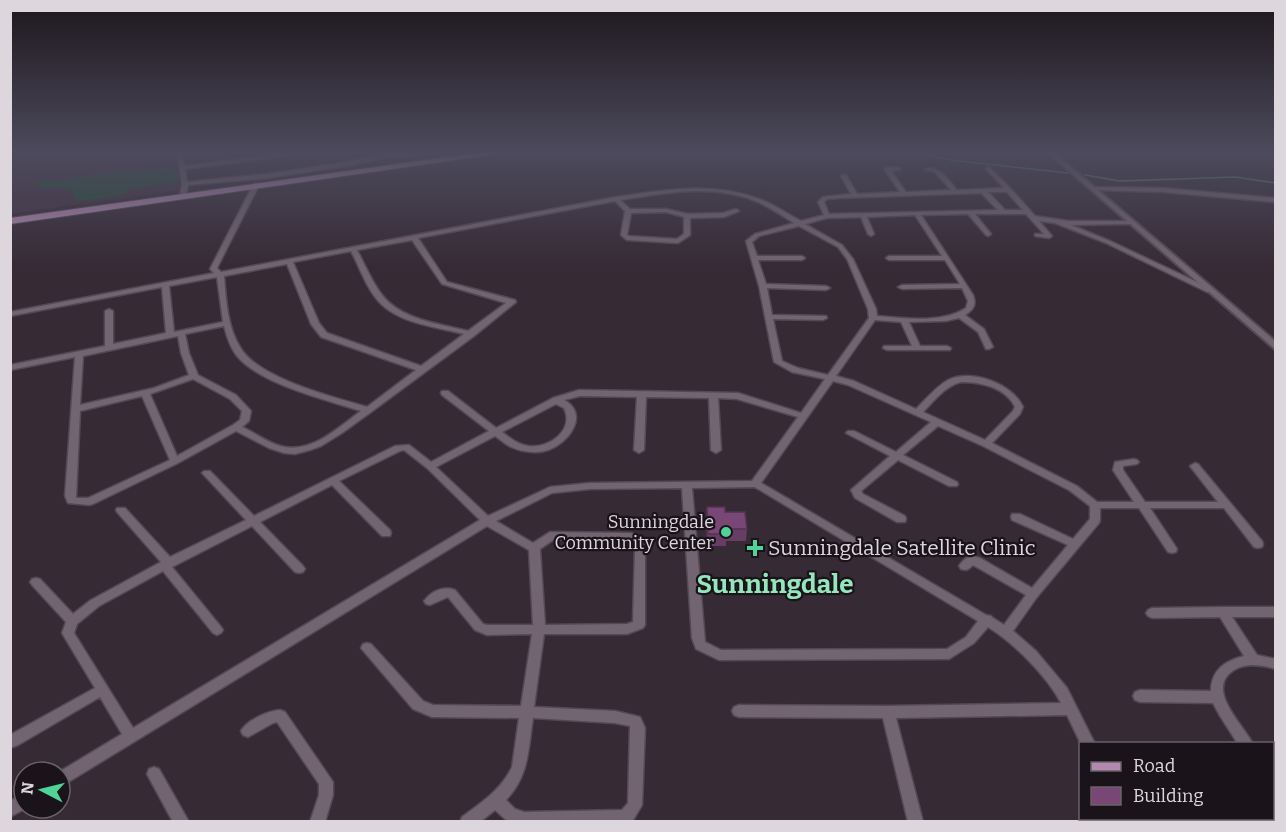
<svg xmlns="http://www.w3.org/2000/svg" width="1286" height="832" font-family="Bitter,serif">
	<rect width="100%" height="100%" fill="#362a35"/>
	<!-- built -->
	<path fill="#423141" d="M10,151H148L147,172L180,170L179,188L173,191L11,214Z"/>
	<!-- green -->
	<path fill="#224c38" d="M162,167L175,170L181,179L172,184L131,188L124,194L99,199L76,201L73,192L59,186L49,190L35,185C42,179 49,179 58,180L121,170L139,168L145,171Z"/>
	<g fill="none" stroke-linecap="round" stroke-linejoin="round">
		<!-- stream -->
		<g stroke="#538a75" stroke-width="1.5">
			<path d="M908,151L950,160L1068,173"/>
			<path d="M1264,151L1276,153"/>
			<path d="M1085,175L1120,181L1236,177L1276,183"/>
		</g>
		<!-- minor casing -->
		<g stroke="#534953" stroke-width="3">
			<g id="minor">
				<path d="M177,151H182L184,166L303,151H315L312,153L185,169L187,182L267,174L352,161L393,152L402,154L431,151H442L402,158L393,156L352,165L267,178L188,185L186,196L183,198L180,196L182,184Z"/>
				<path d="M887,167L900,168V170L891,171L906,192L951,190L934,171L926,170L925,169C939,165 948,180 957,190L1004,188L986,169L989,167L1011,189L1035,216L1069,221H1133V223L1131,224L1071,225L1110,241L1214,290L1210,292H1207L1106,243L1055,223L1039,221L1052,236L1049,238L1035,236V234H1044L1026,214H975L991,234L988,236L986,235L968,214L921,215L973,295C977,305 973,310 965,315L984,329L993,347L989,349H986L978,332L959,318L946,321L909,322L920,346H947L951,348L950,350H887L883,348L884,346H912L901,322L875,320L836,376L854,381L916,409C926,399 936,387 948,380C971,368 1013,384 1023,407L1020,414L992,443L1077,486L1097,502H1134L1113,470L1115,462L1134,459L1137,460L1139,462L1137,464L1123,466V470L1145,502H1218L1190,466L1195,463L1198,464L1262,541L1263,544L1262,547L1258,548L1254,547L1224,508H1150L1177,549L1176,552L1172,553L1168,552L1139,508H1100V520L1099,523L1037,597L1013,631L1036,651L1067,688L1095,744H1081L1067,715L896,718L923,822H908L883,718L739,717L734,715L732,711L734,707L739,705L888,706L1061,703C1047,676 1014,643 988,627L974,643L949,659L719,660L696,649L692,638L682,488L590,489L552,493L496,521L533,543L550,532L631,533C639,536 642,540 645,548V625L643,628L627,634H544L534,707L615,711L640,717L645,728L642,805L632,822H511L505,819L495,810L480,822H460L462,817C481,803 502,789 512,767L519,718L432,717L413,709L361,648L363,644L367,643L371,644L423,701L433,705L521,706L532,634L487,635L475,630L448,597L430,605L426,604L424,601C432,591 443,586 455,590L483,624L487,625H533L529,550L487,526L65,784L60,786V772H59L122,734L100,697L18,745L13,747L10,746V735L95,688L62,633L66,622L32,585L30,582L32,579L36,578L40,579L73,614L91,600L161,562L117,512L116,510L117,508H125L170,557L246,520L204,475L202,473L204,471H210L254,516L395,446L409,445L431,462L489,431L442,395L441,393L442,391H448L496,428L553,398L579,390L738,393L801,413L825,379L792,372L774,362L759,286L746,241L755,234L794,223C783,216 771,208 758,202C714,183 666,193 620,200L630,209H666L688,214L723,213L736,209L739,211L724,217L690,218V235L678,243L627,240L621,235L625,211L615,201L418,238L447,282L515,300L516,302L474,336L371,412L342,433L321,446L310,450L295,454L284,453L269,448L236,431L178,463L93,504L89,505L68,503L65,496L75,357L10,370V365L105,346V311L109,309L113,311V344L166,333L162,287L10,316V312L214,273L210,269L253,185L256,183L259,185L217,268L221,272L616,197C666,190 710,181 759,199C774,204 787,214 801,221L824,215L818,202L823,197L851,194L841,176L842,175H846L857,194L900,192L884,169ZM988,192H1007L1023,210H1005ZM981,193L998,210L829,214L824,202L827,199L839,198ZM666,212L684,217V234L677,239L629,236L627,235L631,213ZM915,215L942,256H889L886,258L889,260H945L960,284L902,285L898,287L902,289L962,288L968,301L966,308C941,324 905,318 877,316L876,309L853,259L842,245L805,224L827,218L861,217L868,234L871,236L874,234L867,217ZM799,226L838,247L847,259L868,309L869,318L828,375L798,368L782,361L773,319L823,320L827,318L826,316L772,315L767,288L826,290L830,288L826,286L766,284L758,260H802L805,258L802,256H757L752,242L759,236ZM412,240L442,284L506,303L468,331C441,324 401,320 382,295C372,282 365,265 357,250ZM351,251C360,268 367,290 381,304C402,324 437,327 464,334L421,366L327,333L319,323L293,262ZM287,264L311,324L321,337L416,370L367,407C333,397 257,378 240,347C227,326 226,299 224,276ZM217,277L223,322L174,332L169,286ZM224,326C227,337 230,347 237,356C260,384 327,400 361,411C340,426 314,452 285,447C270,445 256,433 242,427L249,421L251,411L236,395L198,375L189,353L185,334ZM178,336L181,353L189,375L154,388L80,405L83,356ZM193,379L230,399L242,411L240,420L233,425L177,456L150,394ZM833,381L848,385L931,422L896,452L854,431H848L846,433L890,456L851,490L855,498L897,522H905L906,519L905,516L863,494L861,491L898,460L949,486H957L958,484L957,482L903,455L938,426L983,446L1069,490L1090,506V519L1073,539L1020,514H1012L1011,517L1012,520L1068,545L1032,588L980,558C970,555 965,557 959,566L961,569C967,571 969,569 973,565L1026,595L1004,625L993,618L991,616L986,615L761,483ZM961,382C980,382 1006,387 1015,407L1013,411L985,440L923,412C934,401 945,386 961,382ZM142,396L170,460L88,498H76L80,411ZM580,396L637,397L634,450L639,453L644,450L646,397L709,398L711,450L716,453L721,450L718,398L737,399L798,417L752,481L590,483L550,487L488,516L436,467L495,436C500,439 505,444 511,447C522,452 537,454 548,450C569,443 590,414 564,400ZM556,404L564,408C575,431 548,449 528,446C517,444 510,438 502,432ZM404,450L427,468L480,520L133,728L74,633L77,624L99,606L163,571L213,633L217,635L221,633L223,630L221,627L172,567L252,526L295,572L299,573L303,572L305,569L303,566L260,522L332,485L382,536H390L391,533L390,530L339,481L400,451ZM754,487L760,490L978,621L966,637L947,649L721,650L705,642L692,488ZM561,539L629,541L633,543L635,548L633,622L627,624L545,625L540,549L553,540ZM533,718L615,723L630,726L628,803L622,810L524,812L515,809L506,800C529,776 528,750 533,718Z"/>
				<path d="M1094,187L1163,188L1276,198V202L1163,192L1092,190V188Z"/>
				<path d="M1223,607H1276V617H1232L1257,655L1276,659V669C1262,665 1246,662 1234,670C1204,689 1243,724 1253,744H1238L1220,716L1213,703L1140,702L1135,700L1133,696L1135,692L1140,690L1211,691C1211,670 1225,661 1244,656L1220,617L1152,618L1148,616L1146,613L1148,610L1152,608Z"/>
				<path d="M280,710L285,712L333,782V795L325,822H310L319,795V784L277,722L273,723L248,737L243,735L241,731C247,720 268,711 280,710Z"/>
				<path d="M154,767L159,769L189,822H173L147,774L149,769Z"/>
				<path d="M1272,780L1276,782V799L1272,797Z"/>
				<path d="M24,794V808H26L10,817V801Z"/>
				<path d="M1117,818H1132L1133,822H1118Z"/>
			</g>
		</g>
		<!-- tertiary casing -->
		<g stroke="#534953" stroke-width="4">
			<path id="tertiary" d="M1046,151H1052L1276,342V350Z"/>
		</g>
		<!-- primary casing -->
		<g stroke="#534953" stroke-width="2">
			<path id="primary" d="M490,151H508L504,153L10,224V218Z"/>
		</g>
		<!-- minor -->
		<use href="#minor" fill="#736471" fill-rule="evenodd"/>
		<!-- tertiary -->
		<use href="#tertiary" fill="#736471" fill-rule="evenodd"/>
		<!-- primary -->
		<use href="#primary" fill="#b389b0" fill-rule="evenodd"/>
	</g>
	<!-- wall -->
	<path fill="#673d65" d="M707,507L725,512L747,529L746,541H726V546H707L706,518Z"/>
	<!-- building -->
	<path fill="#784775" stroke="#543252" stroke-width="1.5" d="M707,507H725V512H745L747,529H726L727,534H708Z"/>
	<!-- sky -->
	<linearGradient id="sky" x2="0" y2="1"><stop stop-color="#1e171d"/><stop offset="0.57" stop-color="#4c4a5c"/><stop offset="1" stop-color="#4c4a5c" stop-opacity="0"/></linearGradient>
	<rect width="1286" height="267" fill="url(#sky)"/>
	<!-- markers -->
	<g fill="#4fd399" stroke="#1a141a" stroke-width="2">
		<circle cx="726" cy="532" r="6"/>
		<path d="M752 539h6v6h6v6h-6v6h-6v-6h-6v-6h6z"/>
	</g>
	<g text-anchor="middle" stroke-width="4.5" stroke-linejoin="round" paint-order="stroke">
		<!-- poi labels -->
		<g font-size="18" fill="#ded6dd" stroke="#1a141a" text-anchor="end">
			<text x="714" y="528">Sunningdale<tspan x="714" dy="21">Community Center</tspan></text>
		</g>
		<!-- near-poi labels -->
		<g font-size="21" fill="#ded6dd" stroke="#1a141a" text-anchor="start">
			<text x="768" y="555">Sunningdale Satellite Clinic</text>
		</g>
		<!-- near-quarter labels -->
		<g font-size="26" font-weight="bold" fill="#94e6bc" stroke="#1a141a">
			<text x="775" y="593">Sunningdale</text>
		</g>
	</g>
	<!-- border -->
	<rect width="1286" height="832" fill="none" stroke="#ded6dd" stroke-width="24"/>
	<!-- legend -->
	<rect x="1079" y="742" width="195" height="78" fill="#1a141a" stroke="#686268" stroke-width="1.5"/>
	<rect x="1091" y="762" width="30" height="9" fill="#b389b0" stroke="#686268" stroke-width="1.5"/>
	<text x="1133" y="772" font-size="18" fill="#ded6dd">Road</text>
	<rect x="1091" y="787" width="30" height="18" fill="#784775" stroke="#686268" stroke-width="1.5"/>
	<text x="1133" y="802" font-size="18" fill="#ded6dd">Building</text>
	<!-- north arrow -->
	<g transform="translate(42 790) rotate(277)"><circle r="28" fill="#1a141a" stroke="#686268" stroke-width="1.5"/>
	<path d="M0-4.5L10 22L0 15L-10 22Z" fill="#4fd399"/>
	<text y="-9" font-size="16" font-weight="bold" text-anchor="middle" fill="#ded6dd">N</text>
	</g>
</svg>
